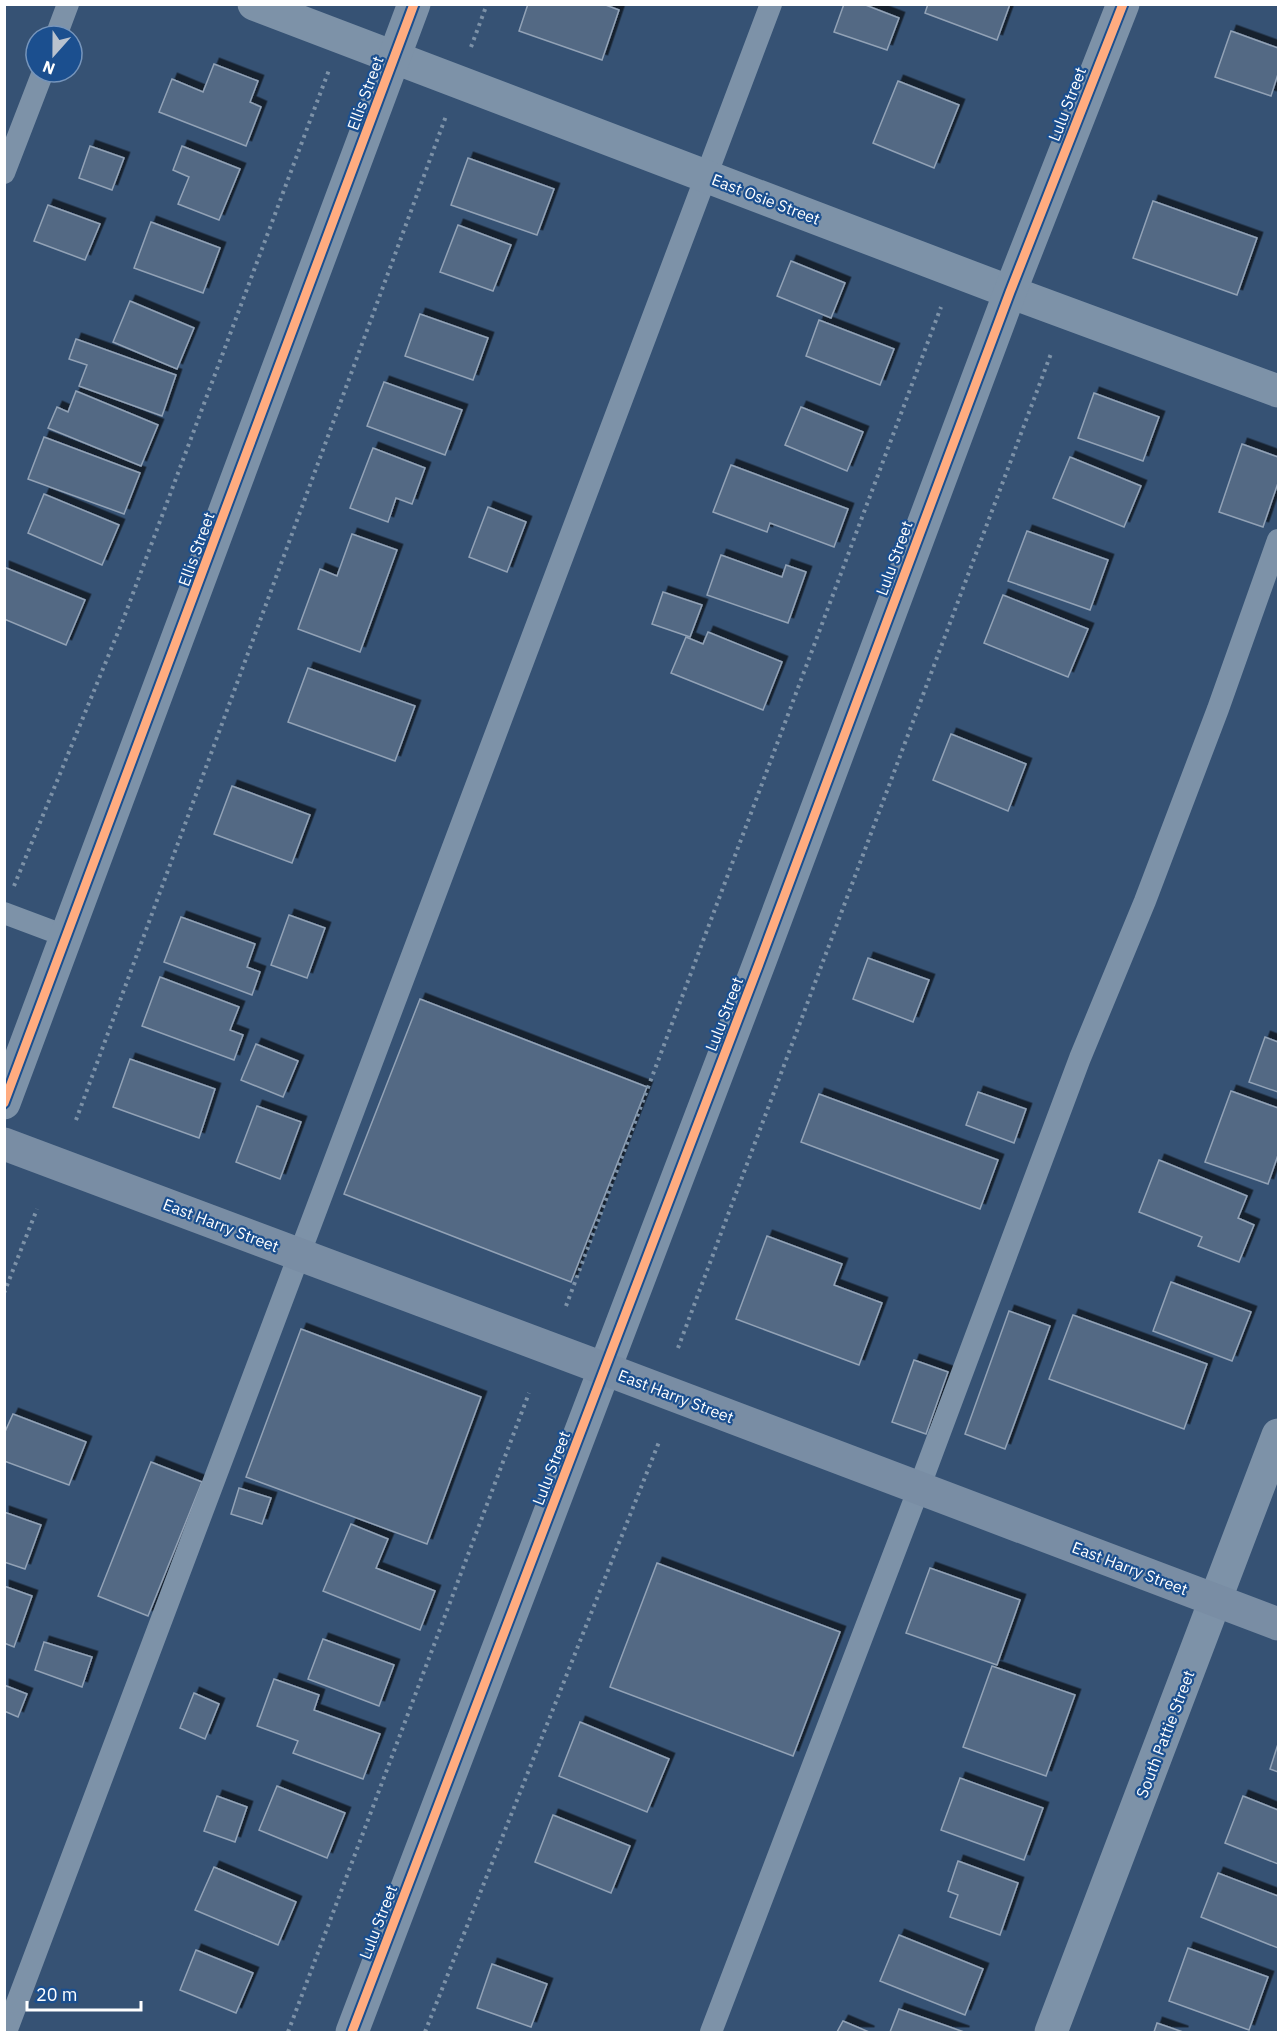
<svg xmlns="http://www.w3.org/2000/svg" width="1283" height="2037" font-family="'IBM Plex Sans',sans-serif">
	<defs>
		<filter id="shadow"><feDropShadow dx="5.5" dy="-5.5" stdDeviation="0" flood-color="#0009"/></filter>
	</defs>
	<rect width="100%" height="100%" fill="#365274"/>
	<!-- building -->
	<g fill="#526984" stroke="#92a2b6" stroke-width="1.5" filter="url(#shadow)">
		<path d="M528,4H603L619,10L602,60L519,31Z"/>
		<path d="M844,4H863L899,18L887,50L834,32Z"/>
		<path d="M928,4H1010L997,40L925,13Z"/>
		<path d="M1231,31L1278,48V74L1271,96L1215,77Z"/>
		<path d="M214,64L258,81L250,102L261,107L246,146L159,112L172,79L203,92Z"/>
		<path d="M898,81L959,105L934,168L873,143Z"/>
		<path d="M90,146L124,158L112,190L79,178Z"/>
		<path d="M182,146L240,169L219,220L178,204L189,177L173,170Z"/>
		<path d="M468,158L554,189L537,235L451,205Z"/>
		<path d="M1153,201L1257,238L1237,295L1133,258Z"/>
		<path d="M48,205L100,224L85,260L34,241Z"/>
		<path d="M151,222L220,248L203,293L134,268Z"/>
		<path d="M458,225L511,245L493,291L440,272Z"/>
		<path d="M791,261L845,283L831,318L777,296Z"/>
		<path d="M130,301L194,328L177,369L113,342Z"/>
		<path d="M420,314L488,338L473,380L405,356Z"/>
		<path d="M819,320L894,349L880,385L806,356Z"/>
		<path d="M76,339L176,375L162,416L79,386L87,365L69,359Z"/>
		<path d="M384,382L462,410L445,455L367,426Z"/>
		<path d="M76,391L158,425L141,466L48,428L57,407L68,412Z"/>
		<path d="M1094,393L1159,417L1143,461L1078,438Z"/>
		<path d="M801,407L863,432L847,471L785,445Z"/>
		<path d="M44,437L140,473L124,514L28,479Z"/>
		<path d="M1242,444L1278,457V483L1263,527L1219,512Z"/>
		<path d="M373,448L425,468L412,504L396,498L388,522L350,508Z"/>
		<path d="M1070,457L1141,486L1124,527L1053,498Z"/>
		<path d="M731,465L848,509L834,547L770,523L767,532L713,512Z"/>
		<path d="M44,494L119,525L102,565L28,533Z"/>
		<path d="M488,507L526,522L507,572L469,557Z"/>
		<path d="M1027,531L1108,560L1090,610L1008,581Z"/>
		<path d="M352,534L397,550L360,652L298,629L320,569L337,576Z"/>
		<path d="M721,555L782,577L786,565L806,572L788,623L707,595Z"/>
		<path d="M4,567L85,600L66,645L4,619Z"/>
		<path d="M663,592L702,605L690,637L652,624Z"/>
		<path d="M1003,595L1088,629L1068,677L984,643Z"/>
		<path d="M708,632L782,662L763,710L671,673L686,637L703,644Z"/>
		<path d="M308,668L415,706L395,761L288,722Z"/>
		<path d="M951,734L1026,764L1008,811L933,780Z"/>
		<path d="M232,786L310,815L292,863L214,834Z"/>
		<path d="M289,915L325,928L307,978L271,965Z"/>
		<path d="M181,917L255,944L247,967L260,972L252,995L164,962Z"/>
		<path d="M868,958L929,980L913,1022L853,999Z"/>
		<path d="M160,977L239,1007L230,1030L243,1035L234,1060L142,1026Z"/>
		<path d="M420,999L647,1087L571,1282L344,1194Z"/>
		<path d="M1265,1037L1278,1042V1092L1249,1082Z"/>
		<path d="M256,1044L298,1061L283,1097L241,1080Z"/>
		<path d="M130,1059L215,1089L199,1138L113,1107Z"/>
		<path d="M1231,1091L1278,1108V1155L1268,1184L1205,1162Z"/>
		<path d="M978,1092L1026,1109L1014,1143L966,1125Z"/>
		<path d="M819,1094L998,1160L980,1209L801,1142Z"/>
		<path d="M257,1106L301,1122L280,1179L236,1162Z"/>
		<path d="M1159,1160L1247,1196L1238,1218L1254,1225L1239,1262L1198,1246L1202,1237L1139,1212Z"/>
		<path d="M767,1236L842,1264L834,1285L882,1303L859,1365L736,1319Z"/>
		<path d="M1171,1282L1251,1312L1232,1361L1153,1331Z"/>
		<path d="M1009,1311L1050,1326L1005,1449L965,1434Z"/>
		<path d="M1073,1315L1207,1364L1184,1429L1049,1379Z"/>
		<path d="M301,1329L481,1397L427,1544L246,1477Z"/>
		<path d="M914,1360L948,1372L926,1434L892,1422Z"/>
		<path d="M13,1414L86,1442L69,1485L4,1461V1434Z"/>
		<path d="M151,1462L202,1482L148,1616L98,1596Z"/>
		<path d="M239,1488L271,1498L262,1524L231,1514Z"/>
		<path d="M4,1512L41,1525L25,1569L4,1562Z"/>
		<path d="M351,1524L388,1539L376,1568L435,1591L420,1630L323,1591Z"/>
		<path d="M657,1563L840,1632L793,1756L610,1687Z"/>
		<path d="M930,1568L1020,1600L997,1665L906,1633Z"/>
		<path d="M4,1586L32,1596L14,1647L4,1643Z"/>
		<path d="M323,1639L394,1665L379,1706L308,1679Z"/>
		<path d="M44,1642L92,1657L82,1687L35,1670Z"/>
		<path d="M992,1666L1075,1695L1046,1776L963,1747Z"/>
		<path d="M274,1679L319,1695L314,1710L380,1734L363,1779L293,1753L298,1741L257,1726Z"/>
		<path d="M4,1685L27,1694L18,1717L4,1711Z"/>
		<path d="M194,1693L219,1704L205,1739L180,1728Z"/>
		<path d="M580,1722L669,1759L647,1812L559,1776Z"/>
		<path d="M1278,1744V1772L1270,1769Z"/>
		<path d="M960,1778L1043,1808L1024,1860L941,1830Z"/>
		<path d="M277,1786L345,1813L327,1858L259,1830Z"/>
		<path d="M217,1796L247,1807L235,1842L204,1831Z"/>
		<path d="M1243,1796L1278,1810V1864L1225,1843Z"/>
		<path d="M553,1815L630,1846L611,1893L535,1862Z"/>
		<path d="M958,1861L1018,1883L1000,1935L950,1917L958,1895L948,1891Z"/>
		<path d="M214,1867L296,1902L278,1945L195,1910Z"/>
		<path d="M1218,1873L1278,1896V1948L1201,1917Z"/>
		<path d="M899,1935L983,1969L965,2015L880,1981Z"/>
		<path d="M1188,1948L1268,1977L1249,2030L1169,2001Z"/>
		<path d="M196,1950L253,1973L236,2013L180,1990Z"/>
		<path d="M492,1964L547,1984L531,2027L477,2008Z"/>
		<path d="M899,2009L964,2032H890Z"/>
		<path d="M843,2021L869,2032H837Z"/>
		<path d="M1157,2023L1183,2032H1154Z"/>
	</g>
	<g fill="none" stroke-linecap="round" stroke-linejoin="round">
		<!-- path -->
		<g stroke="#7d92a8" stroke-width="4" stroke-dasharray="3 4.5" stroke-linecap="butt">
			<path d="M471,47L487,4"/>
			<path d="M14,886L123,620L329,70"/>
			<path d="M76,1120L446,116"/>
			<path d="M4,1293L37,1209"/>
			<path d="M566,1306L941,307"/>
			<path d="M678,1348L1052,351"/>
			<path d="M288,2032L529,1393"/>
			<path d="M425,2032L659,1442"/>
		</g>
		<!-- lane -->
		<g stroke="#7d92a8" stroke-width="22">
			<path d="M56,36L68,4"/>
			<path d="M4,173L43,72"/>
			<path d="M4,913L68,937"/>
			<path d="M6,2032L771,4"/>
			<path d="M711,2032L919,1488L1080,1058L1145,901L1218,709L1278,540"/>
		</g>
		<!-- street -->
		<g stroke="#7d92a8" stroke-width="33">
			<path d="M254,4L1010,292L1278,391"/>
			<path d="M4,1103L414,4"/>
			<path d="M352,2032L760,961L1010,292L1123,4"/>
			<path d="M1051,2032L1278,1435"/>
		</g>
		<!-- secondary -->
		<path stroke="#798da4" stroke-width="33" d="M4,1144L605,1369L1278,1624"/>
		<!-- cycleway casing -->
		<g stroke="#1b4f8f" stroke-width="13">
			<g id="cycleway">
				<path d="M4,1103L414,4"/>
				<path d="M352,2032L760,961L1010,292L1123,4"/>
			</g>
		</g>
		<!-- cycleway -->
		<use href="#cycleway" stroke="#ffac80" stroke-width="9"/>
	</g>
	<g text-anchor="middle" stroke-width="4.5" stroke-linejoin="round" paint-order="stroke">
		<!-- street labels -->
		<g font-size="16" fill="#fff" stroke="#1b4f8f">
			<text transform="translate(365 93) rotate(-70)" y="6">Ellis Street</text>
			<text transform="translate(1067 104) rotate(-69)" y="6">Lulu Street</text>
			<text transform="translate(766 199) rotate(21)" y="6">East Osie Street</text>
			<text transform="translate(196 549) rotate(-70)" y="6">Ellis Street</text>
			<text transform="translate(894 558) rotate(-70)" y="6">Lulu Street</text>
			<text transform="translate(724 1014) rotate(-69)" y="6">Lulu Street</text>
			<text transform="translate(221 1225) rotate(21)" y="6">East Harry Street</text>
			<text transform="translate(676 1396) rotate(21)" y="6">East Harry Street</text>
			<text transform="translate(551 1468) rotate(-69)" y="6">Lulu Street</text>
			<text transform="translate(1130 1568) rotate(21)" y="6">East Harry Street</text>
			<text transform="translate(1165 1734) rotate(-69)" y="6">South Pattie Street</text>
			<text transform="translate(378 1922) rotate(-69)" y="6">Lulu Street</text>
		</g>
	</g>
	<!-- border -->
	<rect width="1283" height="2037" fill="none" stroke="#ffffff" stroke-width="12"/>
	<!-- north arrow -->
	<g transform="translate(54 54) rotate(201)"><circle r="28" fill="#1b4f8f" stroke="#7695bc" stroke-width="1.5"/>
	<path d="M0-4.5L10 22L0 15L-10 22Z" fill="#b9c2ce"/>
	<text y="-9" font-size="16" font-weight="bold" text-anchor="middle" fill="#ffffff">N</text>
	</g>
	<!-- scale -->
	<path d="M27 2001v9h114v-9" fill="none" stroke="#ffffff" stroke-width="3"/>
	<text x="36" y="2001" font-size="18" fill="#ffffff" stroke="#1b4f8f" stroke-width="4.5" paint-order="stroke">20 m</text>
</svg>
